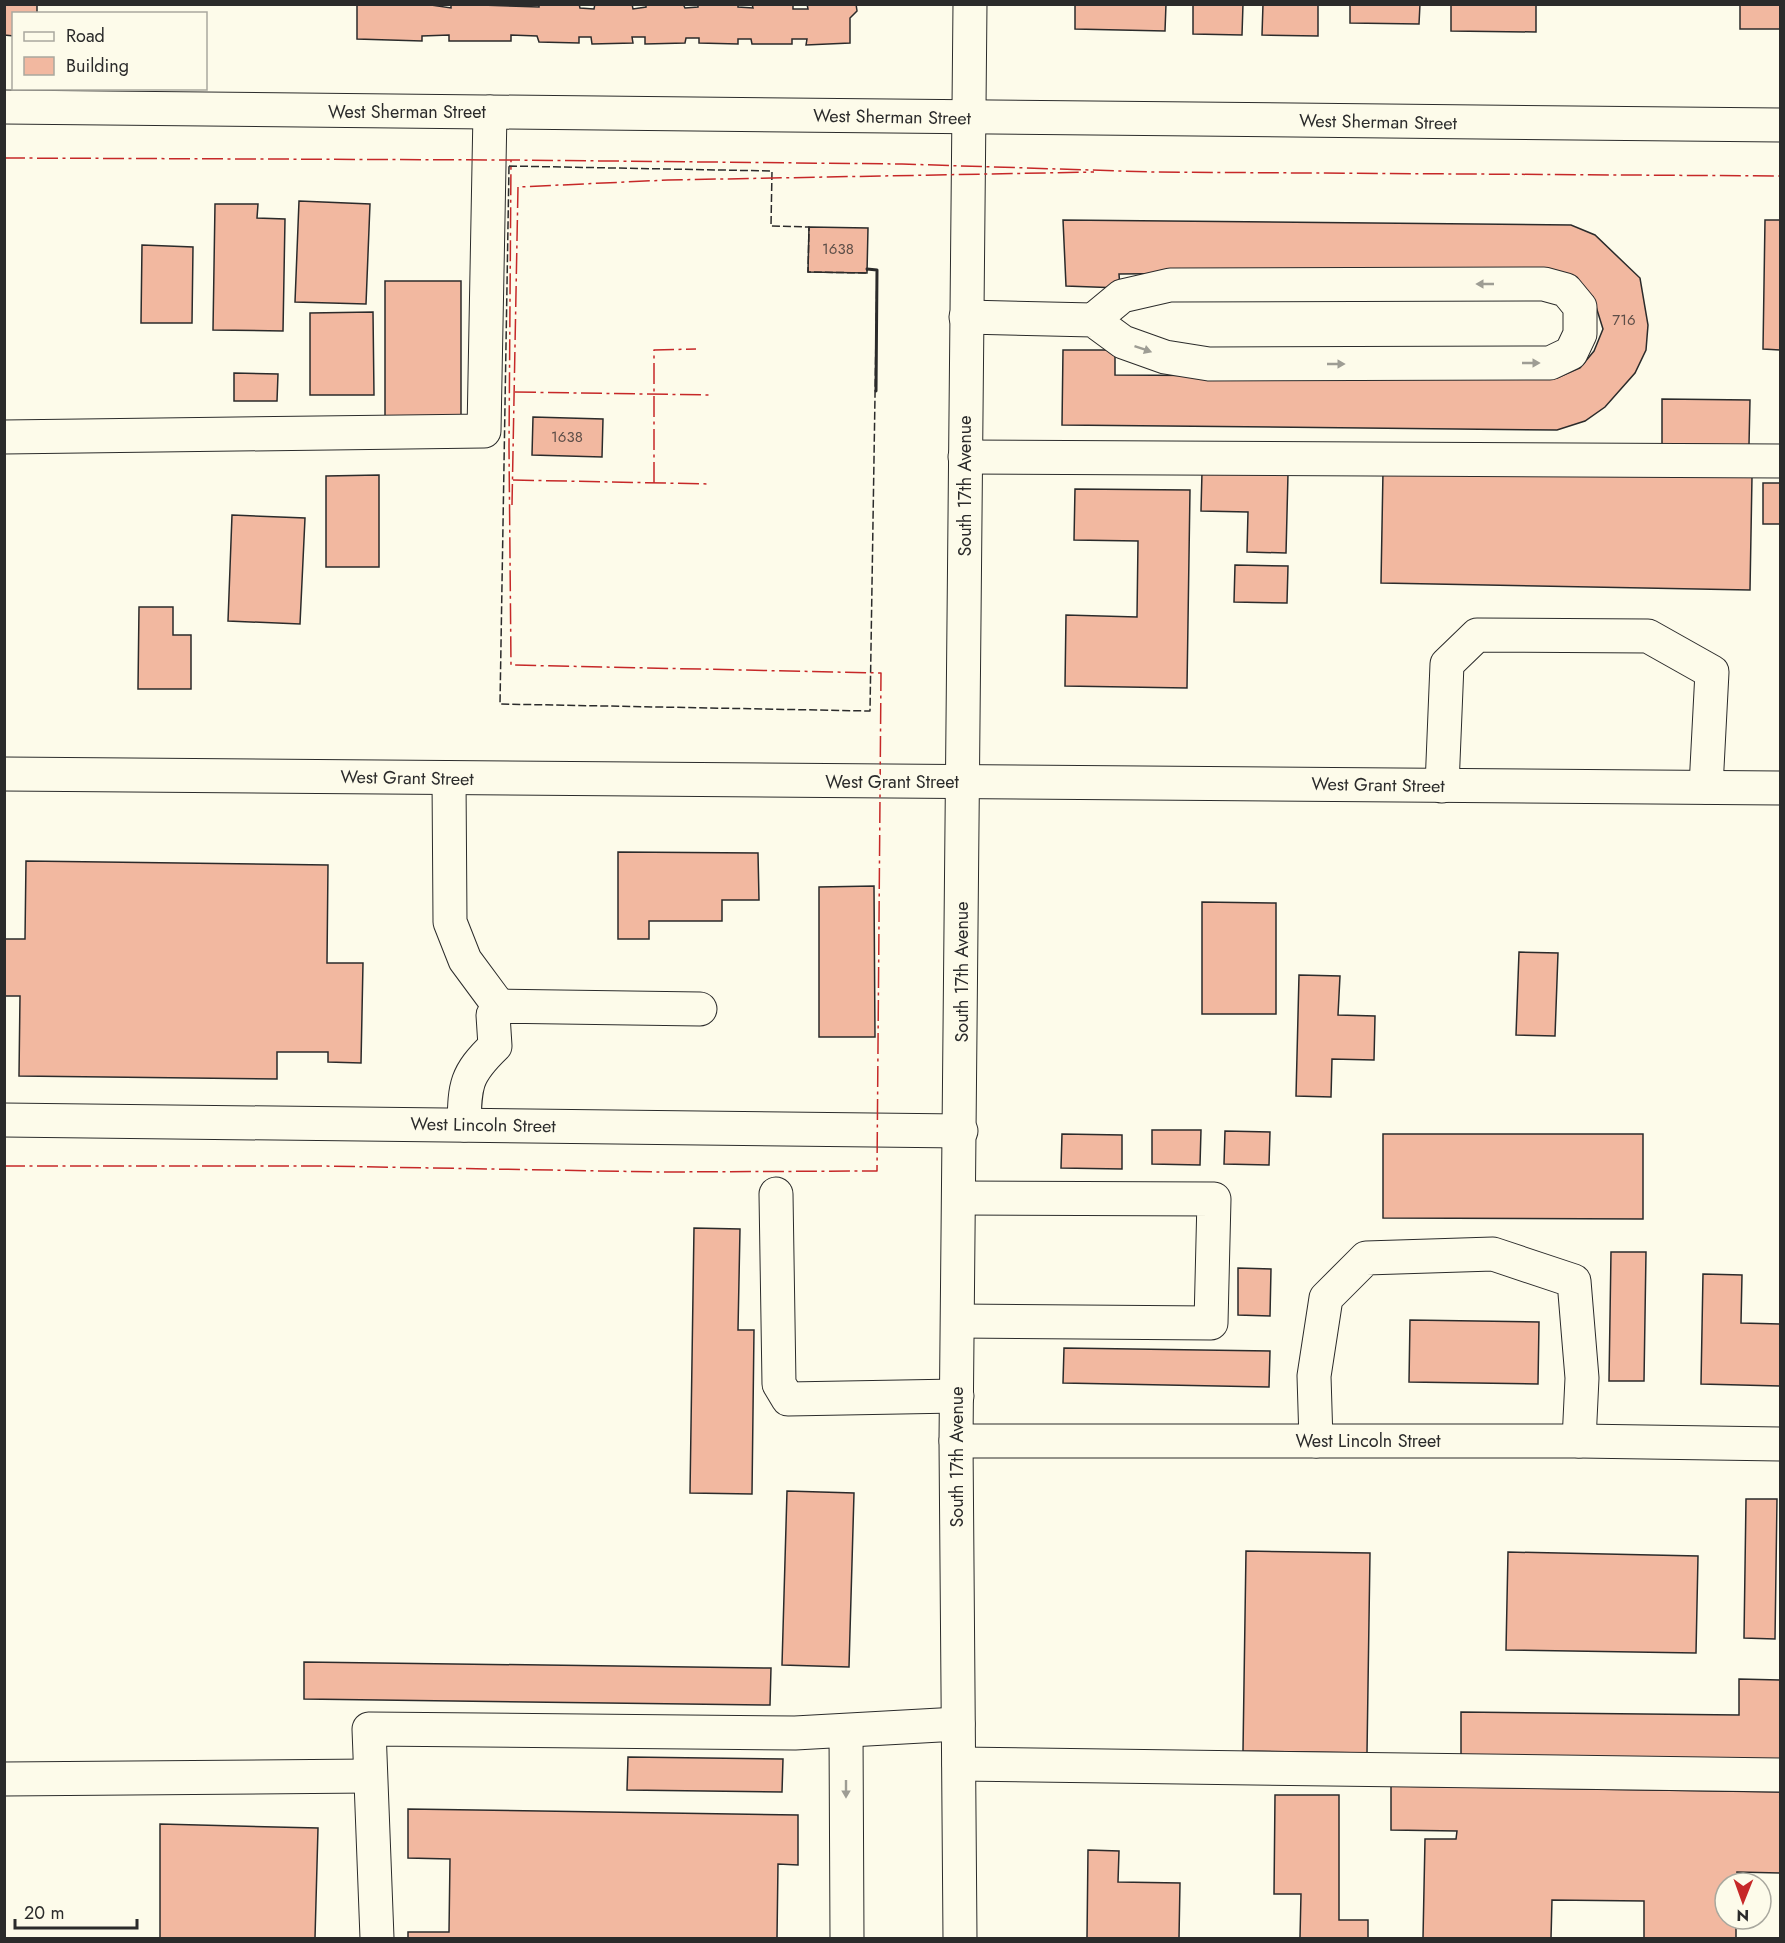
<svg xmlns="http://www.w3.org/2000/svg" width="1785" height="1943" font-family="Jost,sans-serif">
	<rect width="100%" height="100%" fill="#fdfbea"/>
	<!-- building -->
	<g fill="#f2b8a0" stroke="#2b2b2b" stroke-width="1.5">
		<path d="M4,4H37V14H14V36L4,35Z"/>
		<path d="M357,4H424L451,8V4L539,7V4H579L580,8L594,9L595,4H632L633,9L646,7V4H683L685,8L698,7V4H738V7L753,8L752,4H793V9H808L807,4H856L857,11L850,18V43L806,45L807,39H792V44H752L751,39H738V44L699,43V38H686L685,43L645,44V37H632L633,43L592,44L591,37H579V43L539,42L537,36L511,35V41H449V35L422,36V41L357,39Z"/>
		<path d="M1075,4H1166L1165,31L1075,29Z"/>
		<path d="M1193,4H1243L1242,35L1193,34Z"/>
		<path d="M1263,4H1318V36L1262,35Z"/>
		<path d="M1350,4H1420L1419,24L1350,23Z"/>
		<path d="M1451,4H1536V32L1451,31Z"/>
		<rect x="1740" y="4" width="40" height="25"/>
		<path d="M299,201L370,204L366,304L295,302Z"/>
		<path d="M215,204H258L257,218L285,219L283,331L213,330Z"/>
		<path d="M1063,220L1571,225L1595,235L1640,278L1648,325L1646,350L1635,373L1605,407L1585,421L1557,430L1062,425L1063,350H1115V375L1557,378L1580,368L1594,351L1603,329L1593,297L1578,282L1545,270L1119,274L1120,288L1066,286Z"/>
		<path d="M1765,220H1780V350L1763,349Z"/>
		<path d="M809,227L868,228L867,273L808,272Z"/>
		<path d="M142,245L193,247L192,323H141Z"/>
		<rect x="385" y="281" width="76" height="138"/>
		<path d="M373,312L374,395H310V313Z"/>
		<path d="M234,373L278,374L277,401H234Z"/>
		<path d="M1662,399L1750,400L1749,445L1662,444Z"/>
		<path d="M533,417L603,419L602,457L532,455Z"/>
		<path d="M1383,471L1752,477L1750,590L1381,583Z"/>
		<path d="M1202,472L1288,474L1286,553L1247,552L1248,512L1201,511Z"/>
		<path d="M379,475V567H326V476Z"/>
		<rect x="1763" y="483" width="17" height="41"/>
		<path d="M1075,489L1190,490L1187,688L1065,686L1066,615L1137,617L1138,541L1074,540Z"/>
		<path d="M232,515L305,518L300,624L228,621Z"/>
		<path d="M1235,565L1288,566L1287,603L1234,602Z"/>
		<path d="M139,607H173V635H191V689H138Z"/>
		<path d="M618,852L758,853L759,900H722V921H649V939H618Z"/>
		<path d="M26,861L328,865L327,963H363L361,1063L328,1062V1052H277V1079L19,1076L20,996H4V939H25Z"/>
		<path d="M874,886L875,1037H819V887Z"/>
		<path d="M1202,902L1276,903V1014H1202Z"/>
		<path d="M1519,952L1558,953L1555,1036L1516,1035Z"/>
		<path d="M1299,975L1340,976L1338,1015L1375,1016L1374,1060L1332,1059L1331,1097L1296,1096Z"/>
		<path d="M1152,1130H1201L1200,1165L1152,1164Z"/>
		<path d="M1225,1131L1270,1132L1269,1165L1224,1164Z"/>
		<path d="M1062,1134L1122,1135V1169L1061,1168Z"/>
		<path d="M1383,1134H1643V1219L1383,1218Z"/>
		<path d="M694,1228L740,1229L738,1330H754L752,1494L690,1493Z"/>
		<path d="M1611,1252H1646L1644,1381H1609Z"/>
		<path d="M1238,1268L1271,1269L1270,1316L1238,1315Z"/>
		<path d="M1703,1274L1742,1275L1741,1323L1780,1324V1386L1701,1384Z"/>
		<path d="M1410,1320L1539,1322L1538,1384L1409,1382Z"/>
		<path d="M1064,1348L1270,1351L1269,1387L1063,1383Z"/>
		<path d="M787,1491L854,1493L849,1667L782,1665Z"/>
		<path d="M1746,1499H1777L1775,1639L1744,1638Z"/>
		<path d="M1246,1551L1370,1553L1367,1753L1243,1751Z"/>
		<path d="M1508,1552L1698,1556L1696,1653L1506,1650Z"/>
		<path d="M304,1662L771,1668L770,1705L304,1699Z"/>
		<path d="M1739,1679L1780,1680V1759L1461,1755V1712L1739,1715Z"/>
		<path d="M628,1757L783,1759L782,1792L627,1790Z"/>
		<path d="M1391,1786L1780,1792V1873L1737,1872V1883H1725V1919H1736V1938H1644V1901L1552,1900L1551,1938H1423L1425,1839H1456L1457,1831L1391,1830Z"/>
		<path d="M1275,1795H1339V1920H1368V1938H1300L1301,1894H1274Z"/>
		<path d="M408,1809L798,1815V1865L778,1864L777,1938H408V1932H449L450,1859L408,1858Z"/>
		<path d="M160,1824L318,1828L315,1938H160Z"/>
		<path d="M1088,1850L1119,1851L1118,1882L1180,1883L1179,1938H1087Z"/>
	</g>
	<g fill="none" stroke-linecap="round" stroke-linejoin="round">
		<!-- minor casing -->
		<g stroke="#2b2b2b" stroke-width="35">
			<g id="minor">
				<path d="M4,107L1780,125"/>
				<path d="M966,317L1093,320L1123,342L1165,357L1209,364L1550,363L1571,353L1580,334V307L1566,290L1544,284L1170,285L1122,296L1093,320"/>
				<path d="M4,437L484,431L490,112"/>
				<path d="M965,457L1780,461"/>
				<path d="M449,778L450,922L465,960L499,1006"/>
				<path d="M1442,786L1447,664L1477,635L1648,636L1712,672L1706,787"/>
				<path d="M4,1120L961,1131"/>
				<path d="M464,1125C465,1085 465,1075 495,1046L493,1015L499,1006L700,1009"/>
				<path d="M776,1194L779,1384L788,1399L957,1396"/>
				<path d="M958,1321L1211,1323L1214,1199L960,1198"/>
				<path d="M956,1441H1579L1780,1444"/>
				<path d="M1316,1441L1314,1376L1326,1298L1366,1258L1493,1254L1574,1281L1582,1378L1579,1441"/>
				<path d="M846,1731L847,1938"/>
				<path d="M959,1764L1780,1775"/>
				<path d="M4,1779L370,1776"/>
				<path d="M377,1938L369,1729L795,1733L958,1724"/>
			</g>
		</g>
		<!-- major casing -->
		<g stroke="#2b2b2b" stroke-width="35">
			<g id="major">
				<path d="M4,774L1780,788"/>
				<path d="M960,1938L956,1441L970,4"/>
			</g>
		</g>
		<!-- minor -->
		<use href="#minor" stroke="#fdfbea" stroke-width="33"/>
		<!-- major -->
		<use href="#major" stroke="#fdfbea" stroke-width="33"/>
		<!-- fence -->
		<path stroke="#2b2b2b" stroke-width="1.5" stroke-dasharray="8 3" stroke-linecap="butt" d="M509,166L772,171L771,226L809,227L808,272L867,273V269L877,270L870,711L500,704Z"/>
		<!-- wall -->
		<path stroke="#2b2b2b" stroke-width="3" d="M867,269L877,270L876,391"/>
		<!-- power -->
		<g stroke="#c62828" stroke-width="1.5" stroke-dasharray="21 4.5 3 4.5" stroke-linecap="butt">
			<path d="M4,158L511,160L902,164L1152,172L1780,176"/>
			<path d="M515,392L713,395"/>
			<path d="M513,480L711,484"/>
			<path d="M654,483V350L696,349"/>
			<path d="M512,505L518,187L668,180L1094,172"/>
			<path d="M4,1166H320L660,1172L877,1171L881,673L511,665L509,447L511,160"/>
		</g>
	</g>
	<!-- one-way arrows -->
	<defs><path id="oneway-solid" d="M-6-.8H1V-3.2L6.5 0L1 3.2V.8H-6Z" transform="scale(1.5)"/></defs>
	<g fill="#9e9d94">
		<use href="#oneway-solid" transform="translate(1485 284) rotate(180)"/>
		<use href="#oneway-solid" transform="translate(1143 349) rotate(19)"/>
		<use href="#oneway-solid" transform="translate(1531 363)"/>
		<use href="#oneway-solid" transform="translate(1336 364)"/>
		<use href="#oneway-solid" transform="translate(846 1789) rotate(90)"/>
	</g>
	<g text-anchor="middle" stroke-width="4.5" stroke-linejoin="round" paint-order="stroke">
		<!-- number labels -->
		<g font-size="15" fill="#5d4e48">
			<text x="838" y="254">1638</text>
			<text x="1624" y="325">716</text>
			<text x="567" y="442">1638</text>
		</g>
		<!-- street labels -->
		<g font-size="18" fill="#2b2b2b" stroke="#fdfbea">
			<text x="407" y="118">West Sherman Street</text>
			<text transform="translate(892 117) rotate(1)" y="6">West Sherman Street</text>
			<text transform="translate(1378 122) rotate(1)" y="6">West Sherman Street</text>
			<text transform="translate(965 486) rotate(-90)" y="6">South 17th Avenue</text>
			<text transform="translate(407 778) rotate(1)" y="6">West Grant Street</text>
			<text x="892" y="788">West Grant Street</text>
			<text transform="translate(1378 785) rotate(1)" y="6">West Grant Street</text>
			<text transform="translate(962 972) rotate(-90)" y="6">South 17th Avenue</text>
			<text transform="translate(483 1125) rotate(1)" y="6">West Lincoln Street</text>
			<text x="1368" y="1447">West Lincoln Street</text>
			<text transform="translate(957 1457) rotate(-90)" y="6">South 17th Avenue</text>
		</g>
	</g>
	<!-- border -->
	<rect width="1785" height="1943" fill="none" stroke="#2b2b2b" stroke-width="12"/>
	<!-- legend -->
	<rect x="12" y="12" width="195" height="78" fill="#fdfbea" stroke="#a9a89e" stroke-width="1.5"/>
	<rect x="24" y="32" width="30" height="9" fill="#fdfbea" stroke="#a9a89e" stroke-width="1.5"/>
	<text x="66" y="42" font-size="18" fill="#2b2b2b">Road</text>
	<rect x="24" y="57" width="30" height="18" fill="#f2b8a0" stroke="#a9a89e" stroke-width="1.5"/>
	<text x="66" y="72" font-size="18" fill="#2b2b2b">Building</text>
	<!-- north arrow -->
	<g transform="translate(1743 1901) rotate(181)"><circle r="28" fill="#fdfbea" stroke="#a9a89e" stroke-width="1.5"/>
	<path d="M0-4.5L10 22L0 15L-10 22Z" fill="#c62828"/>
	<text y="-9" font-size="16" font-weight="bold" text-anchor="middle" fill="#2b2b2b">N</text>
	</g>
	<!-- scale -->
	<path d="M15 1919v9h122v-9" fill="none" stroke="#2b2b2b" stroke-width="3"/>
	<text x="24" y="1919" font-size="18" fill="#2b2b2b" stroke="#fdfbea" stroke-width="4.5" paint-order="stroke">20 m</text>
</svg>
